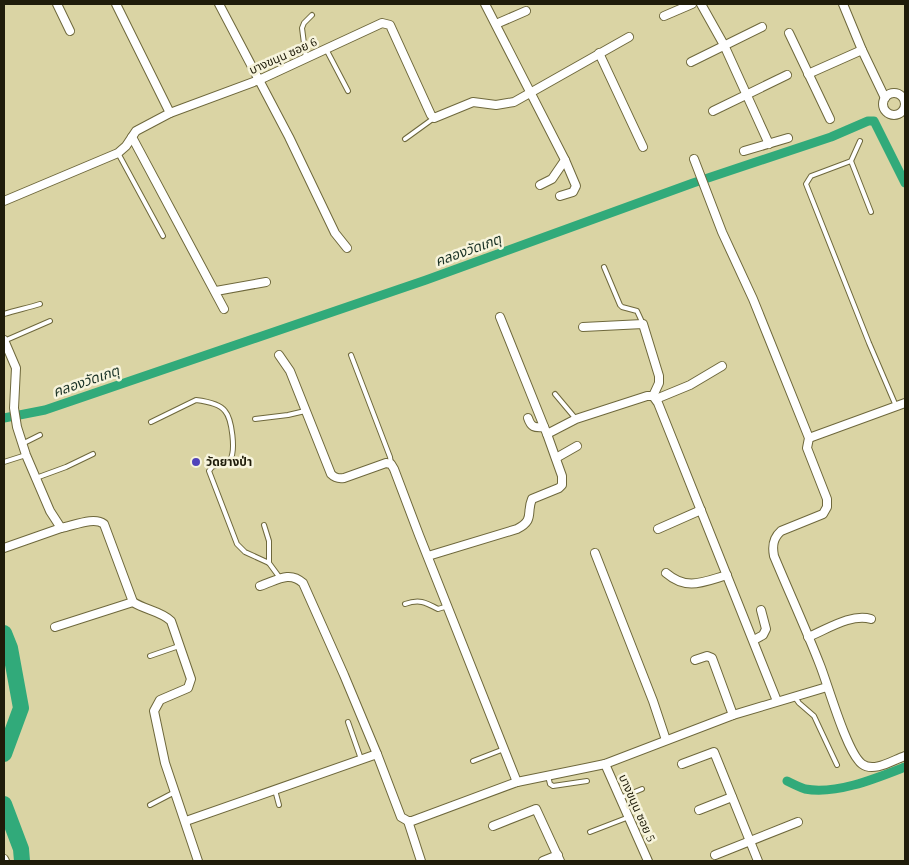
<svg xmlns="http://www.w3.org/2000/svg" width="909" height="865" font-family="'Times New Roman','Noto Sans Thai',serif">
	<rect width="100%" height="100%" fill="#dad4a4"/>
	<g fill="none" stroke-linecap="round" stroke-linejoin="round">
		<!-- canal -->
		<g stroke="#31aa7a" stroke-width="9">
			<path d="M4,418L45,410L426,280L693,183L831,137L868,121H874L905,183"/>
			<path d="M787,781C793,784 799,787 805,789C836,795 877,778 905,767"/>
		</g>
		<!-- river -->
		<g stroke="#31aa7a" stroke-width="16">
			<path d="M4,633L10,648L21,708L4,754"/>
			<path d="M4,804L21,849L22,861"/>
		</g>
		<!-- lane casing -->
		<g stroke="#6e683c" stroke-width="6">
			<g id="lane">
				<path d="M326,49L348,91"/>
				<path d="M306,59L302,28L304,23L312,15"/>
				<path d="M405,139L434,118"/>
				<path d="M860,141L851,161L811,176L806,184L869,343L896,406"/>
				<path d="M118,153L163,236"/>
				<path d="M851,161L871,212"/>
				<path d="M604,267L620,305L622,307L637,311L643,324"/>
				<path d="M4,314C16,310 28,308 40,304"/>
				<path d="M4,341L50,321"/>
				<path d="M351,355L390,457L391,463"/>
				<path d="M555,394L576,419"/>
				<path d="M255,419L288,415L305,411"/>
				<path d="M151,422L196,400C204,401 220,404 225,411C232,419 236,451 230,460L212,467L209,471L237,544L245,552L269,563L280,578"/>
				<path d="M22,444L40,435"/>
				<path d="M4,462L26,455"/>
				<path d="M36,478L66,467L93,454"/>
				<path d="M264,525L269,541V563"/>
				<path d="M405,604C419,599 425,602 438,609L448,606"/>
				<path d="M150,656L179,646"/>
				<path d="M794,696L799,703L814,716L837,765"/>
				<path d="M348,722L361,759"/>
				<path d="M473,761L504,749"/>
				<path d="M548,776L550,784L553,786L587,781"/>
				<path d="M275,790L279,805"/>
				<path d="M620,798L642,789"/>
				<path d="M150,805L175,792"/>
				<path d="M590,832L629,817"/>
			</g>
		</g>
		<!-- street casing -->
		<g stroke="#6e683c" stroke-width="10">
			<g id="street">
				<path d="M57,4L70,31"/>
				<path d="M116,4L170,113"/>
				<path d="M219,4L289,137L335,233L347,248"/>
				<path d="M485,4L565,160L552,179L540,185"/>
				<path d="M701,4L724,45L769,144"/>
				<path d="M843,4L862,50L885,98"/>
				<path d="M664,16L692,4"/>
				<path d="M496,24L526,11"/>
				<path d="M789,33L830,119"/>
				<path d="M599,53L643,147"/>
				<path d="M691,62L762,27"/>
				<path d="M808,74L862,50"/>
				<circle cx="894" cy="104" r="11"/>
				<path d="M713,111L787,75"/>
				<path d="M132,137L224,309"/>
				<path d="M744,151L788,138"/>
				<path d="M694,159L722,232L753,299L809,438L807,448L827,499V507L823,514L781,531C773,538 772,546 774,556C789,592 806,629 820,665C828,685 847,753 862,764C874,773 893,760 905,756"/>
				<path d="M560,196L573,192L576,186L565,160"/>
				<path d="M4,201L118,153L126,146L136,131L170,113L259,80L382,23L390,25L431,115L434,118L473,102L496,105L514,102L629,37"/>
				<path d="M216,291L266,282"/>
				<path d="M500,317L547,434"/>
				<path d="M583,327L643,324L659,376V383L653,396"/>
				<path d="M4,340L16,368L14,408L17,427L26,455L50,511L61,528C73,526 94,516 104,524L133,602C145,610 161,611 171,621L191,679L188,688L160,700L154,711L165,763L198,861"/>
				<path d="M279,355L290,371L331,474C335,478 338,479 344,478L386,463L391,464L394,469L419,535L517,782"/>
				<path d="M656,399L690,385L722,366"/>
				<path d="M528,418C531,427 534,428 544,427"/>
				<path d="M809,438L905,403"/>
				<path d="M556,458L577,446"/>
				<path d="M658,529L701,510"/>
				<path d="M4,548L61,528"/>
				<path d="M595,553L653,701L666,740"/>
				<path d="M428,556L517,529C535,520 526,513 532,499L559,488L562,485V476L547,434L576,419L647,396H653L658,403L777,701"/>
				<path d="M666,573C687,591 703,582 727,575"/>
				<path d="M260,586C276,581 289,570 303,583L344,675L377,754"/>
				<path d="M55,627L133,602"/>
				<path d="M808,637C826,630 851,613 871,619"/>
				<path d="M754,640L763,635L766,629L761,610"/>
				<path d="M695,660L707,656L712,658L733,715"/>
				<path d="M605,764L648,861"/>
				<path d="M682,764L714,752L758,861"/>
				<path d="M699,810L732,797"/>
				<path d="M186,821L377,754L401,817L408,821H412L517,782L605,764L733,715L827,687"/>
				<path d="M408,821L421,861"/>
				<path d="M493,826L536,809L560,861"/>
				<path d="M715,855L798,822"/>
				<path d="M4,859L5,861"/>
				<path d="M543,861L558,855"/>
			</g>
		</g>
		<!-- lane -->
		<use href="#lane" stroke="#fff" stroke-width="4"/>
		<!-- street -->
		<use href="#street" stroke="#fff" stroke-width="8"/>
	</g>
	<!-- markers -->
	<circle fill="#5043ba" stroke="#f7f4dc" stroke-width="2" cx="196" cy="462" r="5"/>
	<g text-anchor="middle" stroke-width="5" stroke-linejoin="round" paint-order="stroke">
		<!-- street labels -->
		<g font-size="12" fill="#1f1c0a" stroke="#f7f4dc">
			<text transform="translate(283 56) rotate(-24)" y="4">บางขนุน ซอย 6</text>
			<text transform="translate(637 808) rotate(66)" y="4">บางขนุน ซอย 5</text>
		</g>
		<!-- poi labels -->
		<g font-size="12" font-weight="bold" fill="#1f1c0a" stroke="#f7f4dc" text-anchor="start">
			<text x="206" y="466">วัดยางป่า</text>
		</g>
		<!-- water labels -->
		<g font-size="14" font-style="italic" fill="#183024" stroke="#f7f4dc">
			<text transform="translate(468 250) rotate(-20)" y="5">คลองวัดเกตุ</text>
			<text transform="translate(86 381) rotate(-19)" y="5">คลองวัดเกตุ</text>
		</g>
	</g>
	<!-- border -->
	<rect width="909" height="865" fill="none" stroke="#1f1c0a" stroke-width="10"/>
</svg>
